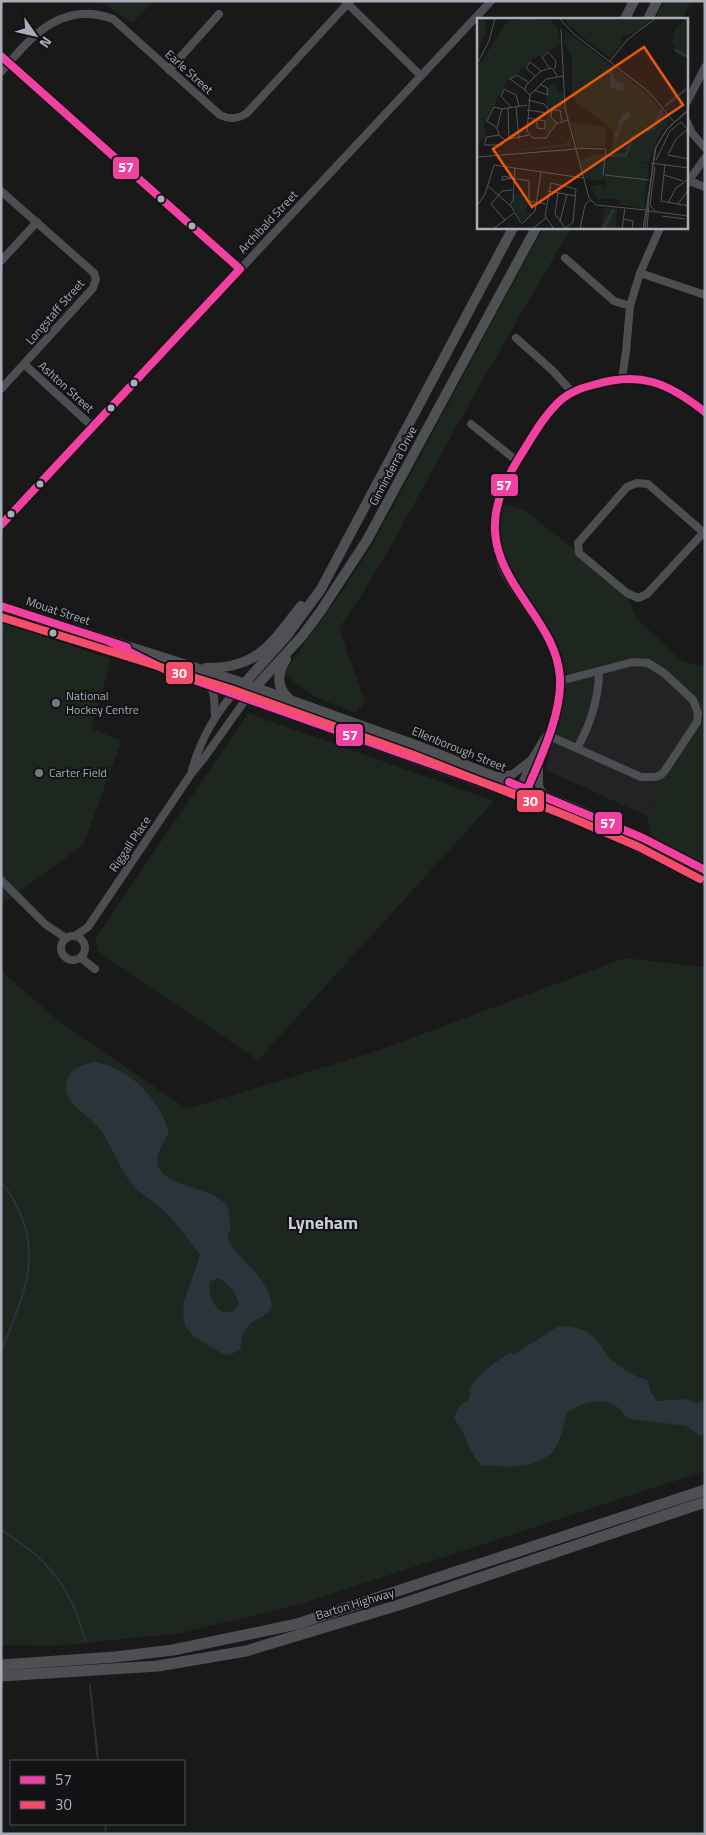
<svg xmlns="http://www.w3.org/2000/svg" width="706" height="1835" font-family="'Titillium Web',sans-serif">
	<rect width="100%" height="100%" fill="#191919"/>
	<!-- built -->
	<path fill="#232225" d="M646,661L699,716L649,791L658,794L647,816L546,770L565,683Z"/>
	<!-- green -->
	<g fill="#1e2620">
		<path d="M96,1H154L132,23L108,6Z"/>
		<path d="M664,1H691L682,19H655Z"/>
		<path d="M543,228H571C532,295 492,363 454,431C417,497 383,566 339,628L365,702L356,713L317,698L285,675L287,668L346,586L376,538Z"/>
		<path d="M503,504L524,510L600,569L627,593L636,618L682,661L705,667V865L650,836L647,816L658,795L649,790L699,716L646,661L612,664L571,677C558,667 560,653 555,639C551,631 545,624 540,616C513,573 495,560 503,504Z"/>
		<path d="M1,622L111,659L91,728L121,741L84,844L1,905Z"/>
		<path d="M586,680L595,683L593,694L588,693L576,730L581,733L578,740L571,742L555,735L566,689Z"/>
		<path d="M248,713L494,801L258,1060L97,951L96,938Z"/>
		<path d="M625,958L705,967V1471L304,1603L182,1633L55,1646L1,1645V971L61,1023L187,1109L380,1050Z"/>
	</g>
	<!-- water -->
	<g fill="#2b333b" fill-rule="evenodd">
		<path d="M94,1062C130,1067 159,1099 169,1132C165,1140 157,1152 157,1161C158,1188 213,1185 227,1206C231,1213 229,1224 231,1232L228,1233C226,1248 252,1265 260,1278C266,1287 271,1296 272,1307C265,1319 251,1319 245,1330C241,1335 242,1343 240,1349L230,1355L221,1353L193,1336L185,1326L183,1314L184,1302L200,1255C188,1240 178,1224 164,1211C154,1201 141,1195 132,1184C118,1167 112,1145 99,1128C89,1115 60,1102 67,1080C70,1068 83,1065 94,1062ZM218,1278C230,1285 235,1291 239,1304L233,1312C230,1312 227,1313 224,1312C213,1309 208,1292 210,1282Z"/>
		<path d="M567,1326C581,1328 591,1332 600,1344C603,1348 605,1353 608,1357C616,1365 638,1379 648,1380L651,1393L657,1401L687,1399L697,1404L705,1399V1436L699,1435L686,1426L631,1419C621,1414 622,1410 616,1406C603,1396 578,1403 567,1413C564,1422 563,1433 558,1443C546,1471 505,1467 481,1465C468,1452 466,1432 454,1419L458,1407L468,1400L471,1392L469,1390C480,1372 494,1363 511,1352L513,1355L557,1327Z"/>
	</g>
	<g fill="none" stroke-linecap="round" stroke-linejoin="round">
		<!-- stream -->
		<g stroke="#2b333b" stroke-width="2">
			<path d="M1,1182C11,1192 17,1206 22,1218C41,1266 18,1308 1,1351"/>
			<path d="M1,1529C12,1539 25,1545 36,1555C62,1578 77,1607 85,1641"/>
			<path d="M90,1686L98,1761"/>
			<path d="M105,1824L106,1834"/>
		</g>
		<!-- minor -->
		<g stroke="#4c4e52" stroke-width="8">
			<path d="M345,1L421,76"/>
			<path d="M1,56L240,269"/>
			<path d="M169,70L219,14"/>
			<path d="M1,72C32,36 61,0 113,19L220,115C230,120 238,119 247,113L350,1"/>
			<path d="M687,102L705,67"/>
			<path d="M687,122L692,133L705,148"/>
			<path d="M689,181L705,187"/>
			<path d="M687,183L705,158"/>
			<path d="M1,191L94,273L96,279L93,288L1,389"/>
			<path d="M565,258L614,301L630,306"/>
			<path d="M1,261L37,222"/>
			<path d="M640,273L705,295"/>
			<path d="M516,338L553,371L572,392"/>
			<path d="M24,364L93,427"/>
			<path d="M622,378L626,352L630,306L640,273L660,228"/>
			<path d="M471,424L517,461"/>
			<path d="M1,525L491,1"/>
			<path d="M703,532L648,484L637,483L627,487L578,543L579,553L627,593L638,598L647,594L705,531"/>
			<path d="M211,686L214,697L215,716"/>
			<path d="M547,735L641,777H655L661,775L666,769L697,722L698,713L693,700L664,673L648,663L633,662L560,681"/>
			<path d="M577,748C590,726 599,697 599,672"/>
			<path d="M539,765V786L544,797"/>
			<path d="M192,770C200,741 214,716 233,694"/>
			<path d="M495,777L513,774L531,760"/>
			<path d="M519,791L533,757L544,739"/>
			<path d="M526,792C540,757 558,720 560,681C561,643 520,603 504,571C498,559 496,547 495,534C492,506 508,477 522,453C535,433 551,404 572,392C578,388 587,387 594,385C603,382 613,379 623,378C652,375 684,394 705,412"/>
			<path d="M1,880L45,924L66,938"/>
			<circle cx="73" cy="948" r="12"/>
			<path d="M75,936L88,927L191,774L204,758L246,699"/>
			<path d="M81,958L95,969"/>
		</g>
		<!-- major -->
		<g stroke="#4f5053" stroke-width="10">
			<path d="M625,19L634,1"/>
			<path d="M648,19L657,1"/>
			<path d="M1,606L234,680L418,746L576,809L643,838L705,870"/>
			<path d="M135,655L166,670L572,815L705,880"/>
			<path d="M286,659C277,673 276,687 289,699"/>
			<path d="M206,668C258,669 272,643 301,606"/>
			<path d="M241,687L285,638L321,589L513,228"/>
			<path d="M251,692L303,635L320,612L367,540L536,228"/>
		</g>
		<!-- highway -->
		<g stroke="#4f4f53" stroke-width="11">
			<path d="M1,1665L115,1657L173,1650L297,1624L705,1490"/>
			<path d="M1,1676L158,1666L246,1651L402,1604L705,1502"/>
		</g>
		<!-- bus-1 casing -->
		<g stroke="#131215" stroke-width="11">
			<g id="bus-1">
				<path d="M1,56L240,269L1,525"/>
				<path d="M1,606L127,647"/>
				<path d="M108,641L166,670L524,797C538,763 562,716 560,678C557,622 498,588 495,531C493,502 509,473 524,450C535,432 546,413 562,399C572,391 582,388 593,385C640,371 667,382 705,412"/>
				<path d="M509,782L643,838L705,870"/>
			</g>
		</g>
		<!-- bus-2 casing -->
		<g stroke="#131215" stroke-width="11">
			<path id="bus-2" d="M1,617L231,689L414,755L572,818L639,847L700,879"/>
		</g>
		<!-- bus-1 -->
		<use href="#bus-1" stroke="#f240a1" stroke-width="8"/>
		<!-- bus-2 -->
		<use href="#bus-2" stroke="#f44d6c" stroke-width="8"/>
	</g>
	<!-- markers -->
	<g fill="#a9adba" stroke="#131215" stroke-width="2">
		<circle cx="161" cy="199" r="4.5"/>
		<circle cx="192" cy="226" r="4.5"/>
		<circle cx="134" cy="383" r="4.5"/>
		<circle cx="111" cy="408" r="4.5"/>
		<circle cx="40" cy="484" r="4.5"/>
		<circle cx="11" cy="514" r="4.5"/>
		<circle cx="53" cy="633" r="4.5"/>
	</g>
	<g fill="#777982" stroke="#131215" stroke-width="2">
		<circle cx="56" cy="703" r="5"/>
		<circle cx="39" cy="773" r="5"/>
	</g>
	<g text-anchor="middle" stroke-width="4" stroke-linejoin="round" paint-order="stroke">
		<!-- street labels -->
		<g font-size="12" fill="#a9adba" stroke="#131215">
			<text transform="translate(189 72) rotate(42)" y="4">Earle Street</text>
			<text transform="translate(268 222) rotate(-47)" y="4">Archibald Street</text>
			<text transform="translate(55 312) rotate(-49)" y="4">Longstaff Street</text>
			<text transform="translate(66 387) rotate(42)" y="4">Ashton Street</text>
			<text transform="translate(393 466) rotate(-62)" y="4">Ginninderra Drive</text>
			<text transform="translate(58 611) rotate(18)" y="4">Mouat Street</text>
			<text transform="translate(459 749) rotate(22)" y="4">Ellenborough Street</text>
			<text transform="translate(130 844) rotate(-56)" y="4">Riggall Place</text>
			<text transform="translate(355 1604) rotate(-17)" y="4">Barton Highway</text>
		</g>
		<!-- poi labels -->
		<g font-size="12" fill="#a9adba" stroke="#131215" text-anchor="start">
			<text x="66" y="700">National<tspan x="66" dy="14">Hockey Centre</tspan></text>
			<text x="49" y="777">Carter Field</text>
		</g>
		<!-- district labels -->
		<g font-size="18" font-weight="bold" fill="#cbcdd6" stroke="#131215">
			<text x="323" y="1229">Lyneham</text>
		</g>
	</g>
	<!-- overview -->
	<g transform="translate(477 18)">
		<rect width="211" height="211" fill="#191919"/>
		<path d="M48,0L75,3L81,11L84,27L56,41L34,62H30L7,108L10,119L0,126V50L31,3ZM88,0H176L162,12L145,19V25L133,40L91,7ZM209,0H212L211,41L200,36L195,23L197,13ZM2,2L9,3L10,10L0,37ZM88,12L170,75L193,103L178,124L172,144H162L172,146L167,191L142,186L143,181H121L113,168L127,166L128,173L129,163L108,161L103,143L120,135L134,140L136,112L99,84L95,77V40L87,24ZM79,66L81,74H86V90L75,92L74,99L79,104L69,119L70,69ZM94,104L128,109V128L100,129ZM93,120L94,128L0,136L88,126ZM37,175L50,177L52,184L49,192L55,197L45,204L35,187ZM128,190L140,191L138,211H123Z" fill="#1e2620"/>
		<path d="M134,51L138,63L148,66L146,73L133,69L134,57L128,52ZM146,95L153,94L154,99L147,103L139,123L137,116L142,111L141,104Z" fill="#2b333b"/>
		<path fill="none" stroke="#2b333b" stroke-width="2.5" d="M197,31L212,40M188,88L212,69M132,138L149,137L155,119L177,110L185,91M126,211L137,191"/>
		<path fill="none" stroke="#535459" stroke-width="1" d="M82,0L98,17L172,74L198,105M0,1L39,0M84,11L88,90L112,180L119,187L169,192M133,43L151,21L179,0M0,46L12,23L18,0M72,50L65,39L71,34L79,43L78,51M58,58L49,50L53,44L64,53M86,58L69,61L53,77L50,113L56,120H69L79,106L91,102M48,72L33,61L40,57L51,64M57,72L71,77L70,70L63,66M53,77L48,72L49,67L64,53L75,50L80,58M50,87L25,91L20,110L22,117L28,122L52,117M31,89L32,122M34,89L24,78L27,71L39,77L42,88M39,89L42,121M50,92L70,95L71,91L67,86L51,82M51,100L68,103V111L60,110V102M80,105L74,99L75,92H83L85,103M20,110L10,103L17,89L25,91M212,110L199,121L191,137L212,141M22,117L10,119L7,127H25L28,122M99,130L128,131M0,139L99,131M179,142L193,113L204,104L210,111M174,145L212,150M188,147L184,183L212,188M178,149L173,187L178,193M126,157L129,131M128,157L172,162M187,157L206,163M25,159L26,158L35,160L25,162ZM35,160L52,163V183L69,186M11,168L34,188L44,205M71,173L99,178M81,175L78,196L89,211M191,185L199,170L212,161M201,186L212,171M33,187L36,182L38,150M0,188L8,176L17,147L106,160M172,193L212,198M185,198L208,201M146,201L156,203L155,211M28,202L14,186L25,173L35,172M83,203L90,176M45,206L58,193L64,154M16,211L37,195M55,211L69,200M77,211L68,198L74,165L99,171L96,204L88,211M103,211L108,187L113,182M145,211L148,190M166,211L179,129L190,111L212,91M168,211L178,131L190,111L212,92M170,211L172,187"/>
		<path fill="#e8590c" fill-opacity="0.15" stroke="#e8590c" stroke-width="2.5" d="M167,29L206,87L55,189L16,131Z"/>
		<rect width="211" height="211" fill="none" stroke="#a9adba" stroke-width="2.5"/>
	</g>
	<g stroke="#131215" stroke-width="2">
		<rect x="112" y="156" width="28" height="24" rx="5" fill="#f240a1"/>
		<rect x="490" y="473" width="29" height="24" rx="5" fill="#f240a1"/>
		<rect x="165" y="661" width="29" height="24" rx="5" fill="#f44d6c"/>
		<rect x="335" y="723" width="29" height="24" rx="5" fill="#f240a1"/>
		<rect x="516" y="789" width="29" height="24" rx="5" fill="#f44d6c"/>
		<rect x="594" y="811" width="29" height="24" rx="5" fill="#f240a1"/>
	</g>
	<g font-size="14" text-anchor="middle" font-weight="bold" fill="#fff">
		<text x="126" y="172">57</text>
		<text x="504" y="490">57</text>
		<text x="179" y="678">30</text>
		<text x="350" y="740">57</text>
		<text x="530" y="806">30</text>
		<text x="608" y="828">57</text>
	</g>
	<!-- border -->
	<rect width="706" height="1835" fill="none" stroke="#a9adba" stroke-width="5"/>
	<!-- legend -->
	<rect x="10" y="1760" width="175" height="65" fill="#131215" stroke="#4f5057"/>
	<rect x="20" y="1776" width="25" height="8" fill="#f240a1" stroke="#4f5057"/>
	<text x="55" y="1785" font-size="15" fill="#a9adba">57</text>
	<rect x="20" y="1801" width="25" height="8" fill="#f44d6c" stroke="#4f5057"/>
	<text x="55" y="1810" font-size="15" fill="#a9adba">30</text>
	<!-- north arrow -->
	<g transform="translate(35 35) rotate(124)" stroke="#131215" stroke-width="4" paint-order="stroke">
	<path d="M0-4L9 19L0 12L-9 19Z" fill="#a9adba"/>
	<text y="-8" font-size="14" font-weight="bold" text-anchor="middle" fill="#a9adba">N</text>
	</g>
</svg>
